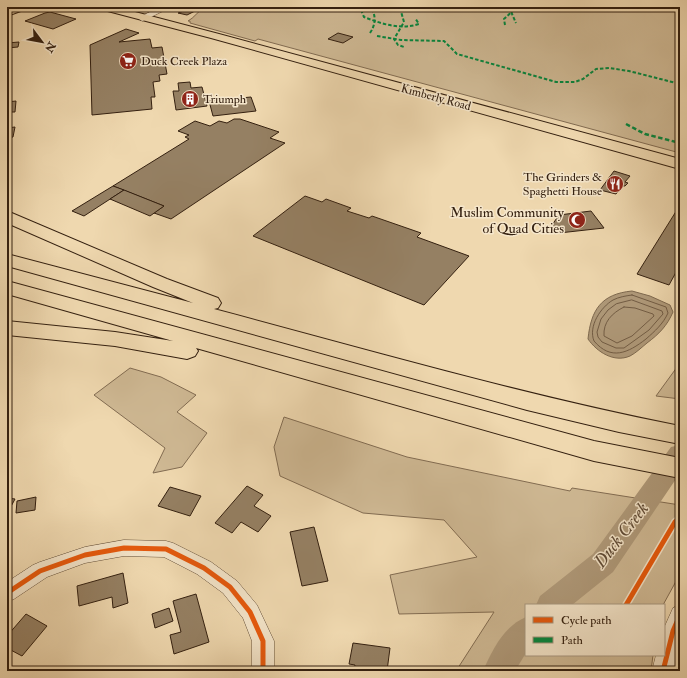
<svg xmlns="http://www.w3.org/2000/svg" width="687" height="678" font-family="'IM FELL Double Pica',serif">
	<rect width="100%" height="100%" fill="#efd8af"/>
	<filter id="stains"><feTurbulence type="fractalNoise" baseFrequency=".005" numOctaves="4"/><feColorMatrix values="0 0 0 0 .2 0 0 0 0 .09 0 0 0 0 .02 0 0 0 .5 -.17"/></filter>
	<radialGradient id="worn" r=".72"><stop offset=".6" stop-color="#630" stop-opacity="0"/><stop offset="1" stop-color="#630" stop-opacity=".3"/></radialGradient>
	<!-- green -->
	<g fill="#cfb994" stroke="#826c52">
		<path d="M205,7H680V153L258,39L255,41L190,23V21H188C194,18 198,11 205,7Z"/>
		<path d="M680,363V399L656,396Z"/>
		<path d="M130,368L161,377L196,395L177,412L207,433L182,467L153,473L165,448L94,395Z"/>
		<path d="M284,417L407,457L570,491L572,488L680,505V574L663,605H526V655H653L651,671H456L494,612L399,614L390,575L477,557L444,520L363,513L280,476L274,447Z"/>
	</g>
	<!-- water -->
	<path fill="#af9979" stroke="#7e694f" d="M632,291L650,296L670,305L673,312C667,326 659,334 647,343C642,347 636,353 630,356C614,363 597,352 588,339C591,310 601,294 632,291Z"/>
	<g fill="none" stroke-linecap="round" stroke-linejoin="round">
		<!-- shore -->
		<g stroke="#725c44" stroke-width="1">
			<path d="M632,295L666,307L668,313C663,324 655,331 646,339C628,353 611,361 594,341C588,326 601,307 613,300C619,297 625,296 632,295Z"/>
			<path d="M632,300L662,311L663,314L649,330L624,348H616L602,342L598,337L597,332L601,319L608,310L616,304Z"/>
			<path d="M624,307L635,308L653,314L654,316L632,336L617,343L604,336C603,322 612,313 624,307Z"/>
		</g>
		<!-- river -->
		<g fill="#af9979" fill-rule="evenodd">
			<path d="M680,445V473L613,572L572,605H536L540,596L593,554L671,447Z"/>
			<path d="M526,617V653L515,671H483C492,650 504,626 526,617Z"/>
		</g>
	</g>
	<!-- building -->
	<g fill="#958063" stroke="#342010">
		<path d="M193,8L199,9L187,15L178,13Z"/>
		<path d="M50,12L76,19L53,29L25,21L45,13Z"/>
		<path d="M126,29L139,33L119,42L150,39L152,48L162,47L167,74L159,75L160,81L153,82L155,97H151L152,109L92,115L90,45Z"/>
		<path d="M338,33L353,37L343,43L328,39Z"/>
		<path d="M19,42L18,47L7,48V43Z"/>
		<path d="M190,82L191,88L202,87L207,106L176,110L173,91H179L178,83Z"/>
		<path d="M251,97L256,111L213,116L209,101Z"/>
		<path d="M16,101L15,112H7V102Z"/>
		<path d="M234,119H240L279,132L270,138L285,143L171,219L154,213L164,206L113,186L189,139L185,137L189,135L178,131L195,121L210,126L219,121L227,123Z"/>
		<path d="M15,127L13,137L7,138V128Z"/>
		<path d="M614,171L630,176L625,182L628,183L625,186H622L616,194L600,190Z"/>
		<path d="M113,186L124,190L84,216L72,211Z"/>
		<path d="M124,190L164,206L150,216L110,199Z"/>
		<path d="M305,196L322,202L326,199L351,208L347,211L369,218L372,216L421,233L417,237L469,256L424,305L253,236Z"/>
		<path d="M680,205V265L669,285L637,274Z"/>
		<path d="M591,211L604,228L559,233L552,225L559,215Z"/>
		<path d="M247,486L263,495L254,506L271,516L258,532L241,522L232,533L215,523Z"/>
		<path d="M170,487L201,496L190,516L158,506Z"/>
		<path d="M36,497L35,510L16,513L17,501Z"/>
		<path d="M7,498L15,499L8,512H7Z"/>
		<path d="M314,527L328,581L302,586L290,532Z"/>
		<path d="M123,573L128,603L113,608L112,597L79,606L77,586Z"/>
		<path d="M196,594L209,642L174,654L170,635L181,632L173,601Z"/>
		<path d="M169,608L173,621L155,628L152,614Z"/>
		<path d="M26,614L47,626L22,656L7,648V636Z"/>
		<path d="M353,643L390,648L387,671H354L355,665L349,664Z"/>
	</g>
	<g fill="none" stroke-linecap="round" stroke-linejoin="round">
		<!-- minor casing -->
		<g stroke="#634e38" stroke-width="1">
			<g id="minor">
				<path d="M160,7H171L145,20L142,21L138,18Z"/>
				<path d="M124,540L166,541L173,543L211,562L237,581L257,605L274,641V671H252V641L243,618L223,593L197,574L164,557L124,556L85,563L47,577L14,599L7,602V582L33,565L40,562L85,547Z"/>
				<path d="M680,605V646L674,671H652L656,655H664V628L673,608Z"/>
			</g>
		</g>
		<!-- major casing -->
		<g stroke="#342010" stroke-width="2">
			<g id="major">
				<path d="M12,7H27L26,9L7,16V9Z"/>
				<path d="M99,7H116L219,34L680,159V169L211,38L100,9Z"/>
			</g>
		</g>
		<!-- highway casing -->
		<g stroke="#342010" stroke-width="2">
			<g id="highway">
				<path d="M7,211L167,279L218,298L221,303L218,308L214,309C368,350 523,395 680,426V444L619,432L527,410L7,266V254L193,303L153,287L7,223Z"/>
				<path d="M7,281L594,441L680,458V478L594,461L196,348L198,351L195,356L187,359L115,346L7,335V321L115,332L173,341L7,294Z"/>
			</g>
		</g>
		<!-- minor -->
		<use href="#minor" fill="#f5e6cb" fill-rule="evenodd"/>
		<!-- major -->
		<use href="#major" fill="#efd8af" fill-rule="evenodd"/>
		<!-- highway -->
		<use href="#highway" fill="#efd8af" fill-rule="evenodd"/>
		<!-- quiet-far1 -->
		<g stroke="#00873e" stroke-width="2" stroke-dasharray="3.5 2" stroke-linecap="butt">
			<path d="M509,7L516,23"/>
			<path d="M400,8L404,22L394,39L398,45L404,47"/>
			<path d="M361,10L364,17C382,24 400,30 419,24L415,18"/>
			<path d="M505,25L504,19L517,7"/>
			<path d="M370,33C376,24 376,16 371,7"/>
			<path d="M377,36L401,40L444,41L457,54L556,82H575L583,79L596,69L609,68L629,71L680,84"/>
		</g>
		<!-- quiet -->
		<path stroke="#00873e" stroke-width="2.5" stroke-dasharray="4.5 2.5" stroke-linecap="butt" d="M626,124L645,134L680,143"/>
		<!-- cycleway casing -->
		<g stroke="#f5e6cb" stroke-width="8">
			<g id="cycleway">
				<path d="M7,593L40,571L85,555L124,548L166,549L204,568L230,587L250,612L263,641V671"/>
				<path d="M626,605L675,522L680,518"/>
				<path d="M663,671L673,631L680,615"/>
			</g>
		</g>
		<!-- cycleway -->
		<use href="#cycleway" stroke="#e8590c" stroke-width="5"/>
	</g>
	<!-- icons -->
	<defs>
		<g id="supermarket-disc" transform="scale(0.9)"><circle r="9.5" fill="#8f2418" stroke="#f5e6cb"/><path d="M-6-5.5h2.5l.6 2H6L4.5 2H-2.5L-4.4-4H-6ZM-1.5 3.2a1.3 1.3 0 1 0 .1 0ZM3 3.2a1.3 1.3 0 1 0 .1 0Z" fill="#fff"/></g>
		<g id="building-disc" transform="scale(0.9)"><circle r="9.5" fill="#8f2418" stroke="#f5e6cb"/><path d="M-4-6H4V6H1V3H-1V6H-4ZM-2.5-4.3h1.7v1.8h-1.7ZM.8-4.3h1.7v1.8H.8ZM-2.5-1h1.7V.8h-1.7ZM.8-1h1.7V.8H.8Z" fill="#fff"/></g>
		<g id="restaurant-disc" transform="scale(0.9)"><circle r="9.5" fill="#8f2418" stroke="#f5e6cb"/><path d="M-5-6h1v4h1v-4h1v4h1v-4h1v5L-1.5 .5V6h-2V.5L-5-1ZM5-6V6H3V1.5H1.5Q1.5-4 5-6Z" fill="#fff"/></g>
		<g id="mosque-disc" transform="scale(0.9)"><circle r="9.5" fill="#8f2418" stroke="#f5e6cb"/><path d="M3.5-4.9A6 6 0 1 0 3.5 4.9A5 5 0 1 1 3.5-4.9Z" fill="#fff"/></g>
	</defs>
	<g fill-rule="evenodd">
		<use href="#supermarket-disc" x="128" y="61"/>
		<use href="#building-disc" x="190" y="99"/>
		<use href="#restaurant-disc" x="615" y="184"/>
		<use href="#mosque-disc" x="577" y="220"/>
	</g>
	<g text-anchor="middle" stroke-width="3" stroke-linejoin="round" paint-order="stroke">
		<!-- far-poi labels -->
		<g font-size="12" fill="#342010" stroke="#f5e6cb" text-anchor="start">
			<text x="141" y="65">Duck Creek Plaza</text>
			<text x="203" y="103">Triumph</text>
			<text x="602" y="181" text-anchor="end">The Grinders &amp;<tspan x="602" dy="14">Spaghetti House</tspan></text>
		</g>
		<!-- far-street labels -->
		<g font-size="12" fill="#342010" stroke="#f5e6cb">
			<text transform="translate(436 97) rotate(15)" y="4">Kimberly Road</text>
		</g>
		<!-- poi labels -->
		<g font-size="14" fill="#342010" stroke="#f5e6cb" text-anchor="end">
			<text x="564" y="217">Muslim Community<tspan x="564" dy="16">of Quad Cities</tspan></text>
		</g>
		<!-- near-water labels -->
		<g font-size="18" font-style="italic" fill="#5f4a35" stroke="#f5e6cb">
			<text transform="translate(621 535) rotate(-52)" y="6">Duck Creek</text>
		</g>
	</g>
	<!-- margin -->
	<rect width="687" height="678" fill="none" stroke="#efd8af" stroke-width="24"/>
	<rect x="8" y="8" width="671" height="662" fill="none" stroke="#342010" stroke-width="2"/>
	<rect x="12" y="12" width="663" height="654" fill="none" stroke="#342010"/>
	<!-- legend -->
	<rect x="525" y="604" width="140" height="52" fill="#f5e6cb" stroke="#a89780"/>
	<rect x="533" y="617" width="20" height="6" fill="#e8590c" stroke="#a89780"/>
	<text x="561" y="624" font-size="12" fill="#342010">Cycle path</text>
	<rect x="533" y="637" width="20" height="6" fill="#00873e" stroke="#a89780"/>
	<text x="561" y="644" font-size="12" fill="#342010">Path</text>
	<!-- north arrow -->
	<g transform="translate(42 42) rotate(122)" stroke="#f5e6cb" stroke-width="3" paint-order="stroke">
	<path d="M0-3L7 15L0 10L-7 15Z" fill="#342010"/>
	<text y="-6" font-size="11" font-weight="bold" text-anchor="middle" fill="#342010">N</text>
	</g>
	<rect width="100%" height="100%" filter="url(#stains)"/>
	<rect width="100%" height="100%" fill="url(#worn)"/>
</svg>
